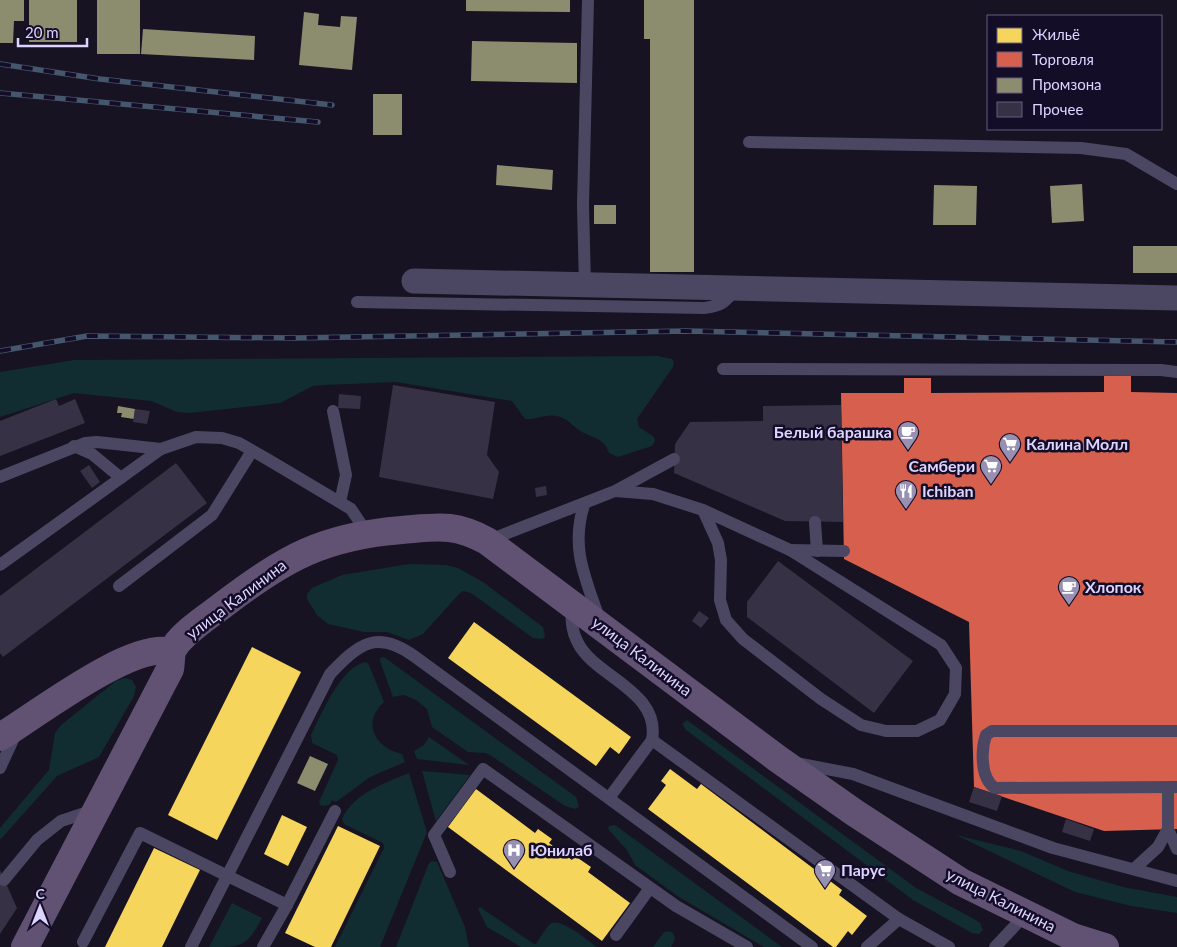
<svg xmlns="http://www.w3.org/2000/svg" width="1177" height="947" font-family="Lato,sans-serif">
	<rect width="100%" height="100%" fill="#171322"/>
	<!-- green -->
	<g fill="#112d31">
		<path d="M658,356L672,359L674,362L673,367L637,419L639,427L654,437L655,441L652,446L618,457L609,453C604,437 591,438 579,430C571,425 567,417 556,416C545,414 536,420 525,419L512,401L396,382L325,385L313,386L280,403L190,413L177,412L151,401L74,393L0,417V372L74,360Z"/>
		<path d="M409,564L446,565L458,568L483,582L543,627L545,636L543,639L533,638L471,593L463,591L459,594L423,634L409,640L387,632H364L328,624L317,615L307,599V594L312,588L342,575Z"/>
		<path d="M384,657L576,797L579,806L576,809L565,806L490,755L485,753L468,752L432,727L427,709L416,700L404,695L393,697L380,661V658Z"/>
		<path d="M366,662L369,665L384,702C361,723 375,748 402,754L405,762L370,777L336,802L332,800L329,805L321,806L319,802L338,760L337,755L312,743L311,735C321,715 341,666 366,662Z"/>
		<path d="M125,678L132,680L136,687L134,696L99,757L57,776L0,840V828L49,770L55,733L61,725L116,681Z"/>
		<path d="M687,720L916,888L974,919L980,923L983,930L979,934L972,933L913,900L686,730L682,724Z"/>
		<path d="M429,737L469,765L417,759L414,751L424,745Z"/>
		<path d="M422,771L470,775L436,821Z"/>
		<path d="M409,773L427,832L380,947H335L384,848L383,843L344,824L342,819C354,793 383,784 409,773Z"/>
		<path d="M615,825L782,947H764L679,897L635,865L627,850L608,829L609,826Z"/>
		<path d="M956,835L1021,851L1068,871L1123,887L1177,897V913L1131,906L1075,892Z"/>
		<path d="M432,861L437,862L465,927L469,947H396L429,863Z"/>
		<path d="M232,903L262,918C246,947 243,947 209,947Z"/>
		<path d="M480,907L534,944H536C540,938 545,929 550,924C560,916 588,941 597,947H521L487,927L478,909Z"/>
		<path d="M669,931L673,933L675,939L671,947H653L664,932Z"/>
	</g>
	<!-- homes -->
	<g fill="#f6d55c">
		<path d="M474,622L631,737L619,754L610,747L596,766L448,658Z"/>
		<path d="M252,647L301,672L217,840L168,815Z"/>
		<path d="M670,769L697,789L701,784L842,890L839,895L867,916L852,935L848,931L836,947H833L648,809L666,785L661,781Z"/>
		<path d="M476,789L535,833L538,829L552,839L549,843L572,860L575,856L591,867L588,872L630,903L602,941L448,827Z"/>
		<path d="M282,815L307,827L288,866L264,854Z"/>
		<path d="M338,826L380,846L331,947H315L285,933Z"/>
		<path d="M154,848L200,870L185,900L162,947H105Z"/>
	</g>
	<!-- shops -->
	<path fill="#d6604d" d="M1104,376H1131V392L1177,393V829L1104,831L974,787L969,622L844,559L841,393H904V378H931V393L1104,392Z"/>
	<!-- industry -->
	<g fill="#8c8c6e">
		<path d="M0,0H24V21H14L13,43H0Z"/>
		<rect x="29" y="0" width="48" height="42"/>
		<rect x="97" y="0" width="43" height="54"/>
		<path d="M466,0H570V12L466,11Z"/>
		<path d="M644,0H694V272H650V39H644Z"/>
		<path d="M304,12L319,14L318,25L340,27L341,16L357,17L352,70L299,65Z"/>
		<path d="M143,29L255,36L254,60L141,54Z"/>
		<path d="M472,41L577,43V83L471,81Z"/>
		<rect x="373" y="94" width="29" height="41"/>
		<path d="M497,165L553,170L552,190L496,185Z"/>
		<path d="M1082,184L1084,221L1052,223L1050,186Z"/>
		<path d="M934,185L977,186L976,225H933Z"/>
		<rect x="594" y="205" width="22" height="19"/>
		<rect x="1133" y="246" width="44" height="27"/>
		<path d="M118,406L135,409L134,419L121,417L122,413H117Z"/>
		<path d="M310,756L328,764L315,791L297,783Z"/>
	</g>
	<!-- building -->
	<g fill="#363144">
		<path d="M393,385L495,402L487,455L499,472L493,499L379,477Z"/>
		<path d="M339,394L361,396L360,409L338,408Z"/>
		<path d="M56,399L59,406L75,399L85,423L0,456V421Z"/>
		<path d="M841,405L843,522L785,521L674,473L675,444L690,422L763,421V406Z"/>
		<path d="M135,409L150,411L147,424L133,422Z"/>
		<path d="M176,463L207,503L3,657L0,653V596Z"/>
		<path d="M89,465L100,482L92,488L80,471Z"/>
		<path d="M546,486L547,495L536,497L535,488Z"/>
		<path d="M778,561L913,661L874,713L747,617V602Z"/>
		<path d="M699,611L709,618L701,628L692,621Z"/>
		<path d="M974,787L1002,796L997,811L969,802Z"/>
		<path d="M1066,819L1094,829L1090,841L1062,832Z"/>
		<path d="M0,870L17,908L0,934Z"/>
	</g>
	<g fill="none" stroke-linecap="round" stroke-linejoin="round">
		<!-- service -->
		<g stroke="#4b4763" stroke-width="12">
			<path d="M749,142L1081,148L1126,154L1177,184"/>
			<path d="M585,285L583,205L588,0"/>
			<path d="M357,302L704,308C721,306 727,302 736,287"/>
			<path d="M723,369L1161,370L1177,372"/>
			<path d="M333,411L346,475L340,502"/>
			<path d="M74,446L92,454L121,478"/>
			<path d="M0,477L85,443L97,442L161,449"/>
			<path d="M617,490L674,459"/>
			<path d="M584,505C570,549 586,579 600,621"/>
			<path d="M815,522L817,551"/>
			<path d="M487,541L615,491L653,494L703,510L718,543L721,560L720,600L726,620L743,639L821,699L861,725L886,731H917L940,720L955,694L956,668L941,645L790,550L703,510"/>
			<path d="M790,550L844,551"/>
			<path d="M0,565L161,449L196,437L222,438L239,443L267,459L351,509L367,533"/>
			<path d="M119,586L212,515L252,451"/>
			<path d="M572,605C571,619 571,630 578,643C595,677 661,691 652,740L899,919L949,947"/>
			<path d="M1177,731H992L986,735C981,750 980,778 995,788L1177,787"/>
			<path d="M796,763L853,774L1053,848L1177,881"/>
			<path d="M0,768L17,731"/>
			<path d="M1168,787V829L1177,849"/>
			<path d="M609,798L652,740"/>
			<path d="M1134,869L1158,847L1168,829"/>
			<path d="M450,872L434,835L483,769L676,906L747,947"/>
			<path d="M4,880L37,840L61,821L94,810"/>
			<path d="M616,935L650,888"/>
			<path d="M83,942L140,833L287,905"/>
			<path d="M191,947L330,674C359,644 376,629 414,656L812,947"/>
			<path d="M263,947L287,905L335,811"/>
			<path d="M867,947L899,919"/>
			<path d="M995,947L1025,915"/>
		</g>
		<!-- minor -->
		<path stroke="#4b4763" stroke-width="25" d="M414,281L1177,298"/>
		<!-- primary -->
		<g stroke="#615274" stroke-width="28">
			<path d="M0,737C35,716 133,640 171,652"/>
			<path d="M25,947L170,669C171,664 171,655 172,651C180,634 209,616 223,605C284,558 324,536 402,530C438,527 454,523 487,541L778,759L855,813L961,882L1073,937L1105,947"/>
		</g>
		<!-- rail casing -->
		<g stroke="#45566d" stroke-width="5.5">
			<g id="rail">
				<path d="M0,64L100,79L332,105"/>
				<path d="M0,93L318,122"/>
				<path d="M0,351L87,336L294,338L686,331L1177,342"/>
			</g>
		</g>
		<!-- rail -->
		<use href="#rail" stroke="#140d28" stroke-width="4" stroke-dasharray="11" stroke-linecap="butt"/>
	</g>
	<!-- icons -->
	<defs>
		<g id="cafe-pin" transform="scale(1.125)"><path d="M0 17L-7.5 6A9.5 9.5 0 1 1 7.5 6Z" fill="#9890b2" stroke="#140d28"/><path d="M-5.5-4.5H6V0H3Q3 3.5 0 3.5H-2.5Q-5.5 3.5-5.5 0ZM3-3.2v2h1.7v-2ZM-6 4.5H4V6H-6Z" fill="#fff"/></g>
		<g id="supermarket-pin" transform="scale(1.125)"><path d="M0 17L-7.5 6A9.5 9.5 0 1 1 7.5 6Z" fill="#9890b2" stroke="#140d28"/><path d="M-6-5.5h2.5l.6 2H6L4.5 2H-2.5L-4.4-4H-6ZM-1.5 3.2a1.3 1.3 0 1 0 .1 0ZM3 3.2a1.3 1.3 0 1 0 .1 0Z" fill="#fff"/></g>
		<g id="restaurant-pin" transform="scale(1.125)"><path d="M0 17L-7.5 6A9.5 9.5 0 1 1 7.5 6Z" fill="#9890b2" stroke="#140d28"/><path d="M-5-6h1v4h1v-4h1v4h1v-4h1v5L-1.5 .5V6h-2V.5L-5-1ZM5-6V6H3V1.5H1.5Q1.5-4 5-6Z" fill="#fff"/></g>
		<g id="hospital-pin" transform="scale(1.125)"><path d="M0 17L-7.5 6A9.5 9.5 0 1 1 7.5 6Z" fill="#9890b2" stroke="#140d28"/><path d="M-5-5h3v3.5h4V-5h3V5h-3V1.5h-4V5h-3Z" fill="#fff"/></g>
	</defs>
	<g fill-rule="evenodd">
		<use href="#cafe-pin" x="908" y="432"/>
		<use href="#supermarket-pin" x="1010" y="444"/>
		<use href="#supermarket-pin" x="991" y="466"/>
		<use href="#restaurant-pin" x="906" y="491"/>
		<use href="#cafe-pin" x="1069" y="587"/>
		<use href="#hospital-pin" x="514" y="850"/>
		<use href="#supermarket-pin" x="825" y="870"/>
	</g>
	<g text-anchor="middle" stroke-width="5" stroke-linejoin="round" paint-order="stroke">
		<!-- poi labels -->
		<g font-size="16" font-weight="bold" fill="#ddd4ff" stroke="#140d28" text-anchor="start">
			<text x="892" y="438" text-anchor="end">Белый барашка</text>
			<text x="1026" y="450">Калина Молл</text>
			<text x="975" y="472" text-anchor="end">Самбери</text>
			<text x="922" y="497">Ichiban</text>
			<text x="1085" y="593">Хлопок</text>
			<text x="530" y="856">Юнилаб</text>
			<text x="841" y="876">Парус</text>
		</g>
		<!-- street labels -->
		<g font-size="16" fill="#ddd4ff" stroke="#140d28">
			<text transform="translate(236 599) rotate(-37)" y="6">улица Калинина</text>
			<text transform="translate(642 656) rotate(37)" y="6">улица Калинина</text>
			<text transform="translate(1001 900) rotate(27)" y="6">улица Калинина</text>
		</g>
	</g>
	<!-- legend -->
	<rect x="987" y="15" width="175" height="115" fill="#140d28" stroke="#645d7e"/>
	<rect x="997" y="28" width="25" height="15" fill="#f6d55c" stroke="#645d7e"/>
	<text x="1032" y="40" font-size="15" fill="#ddd4ff">Жильё</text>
	<rect x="997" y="52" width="25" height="15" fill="#d6604d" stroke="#645d7e"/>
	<text x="1032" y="65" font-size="15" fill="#ddd4ff">Торговля</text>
	<rect x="997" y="78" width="25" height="15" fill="#8c8c6e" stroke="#645d7e"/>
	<text x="1032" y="90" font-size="15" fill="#ddd4ff">Промзона</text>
	<rect x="997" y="102" width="25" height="15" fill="#363144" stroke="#645d7e"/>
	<text x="1032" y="115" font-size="15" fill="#ddd4ff">Прочее</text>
	<!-- north arrow -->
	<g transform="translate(40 907)" stroke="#140d28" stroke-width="4" paint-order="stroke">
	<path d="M0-4L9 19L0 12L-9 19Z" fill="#ddd4ff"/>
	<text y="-8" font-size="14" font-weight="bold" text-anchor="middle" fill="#ddd4ff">С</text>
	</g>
	<!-- scale -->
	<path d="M18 38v8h69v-8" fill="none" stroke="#ddd4ff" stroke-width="2.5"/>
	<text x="25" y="38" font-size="15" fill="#ddd4ff" stroke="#140d28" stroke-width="4" paint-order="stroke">20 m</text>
</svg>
